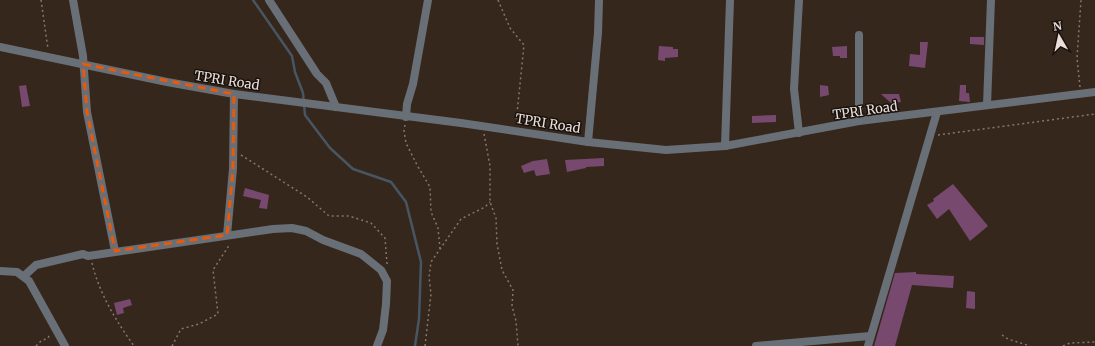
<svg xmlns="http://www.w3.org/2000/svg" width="1095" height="346" font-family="Merriweather,serif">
	<rect width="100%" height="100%" fill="#36271c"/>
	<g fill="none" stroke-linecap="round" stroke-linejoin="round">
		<!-- stream -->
		<path stroke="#475662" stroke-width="2.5" d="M253,0L292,56L295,72L303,93L305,115L330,148L353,169L391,182L406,202L421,262L419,319L415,346"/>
	</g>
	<!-- building -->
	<g fill="#77496f">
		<path d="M970,37H984V45L970,44Z"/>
		<path d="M920,42H928L925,68L909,66L910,54L920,55Z"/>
		<path d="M659,46L673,47V49H678V57L665,58V61L658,60Z"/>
		<path d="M847,46V58H840V56H833L832,47Z"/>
		<path d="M26,85L30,106L22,107L19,86Z"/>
		<path d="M820,85L828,86L829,95L820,97Z"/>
		<path d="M960,85H966V93H969L970,102L959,101Z"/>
		<path d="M881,94H899L901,102L891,103Z"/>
		<path d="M776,115V122L752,123V116Z"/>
		<path d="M604,158V166L586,167V168L567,172L565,160Z"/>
		<path d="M547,159L550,174L536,176L534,170L524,173L521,166L533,161Z"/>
		<path d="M953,184L988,226L970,241L949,209L937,219L927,205L934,201L933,199Z"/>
		<path d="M245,188L269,195L267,209L259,208L261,200L243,196Z"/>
		<path d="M916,272V274L954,276L953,288L912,285L895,346H874L895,273Z"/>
		<path d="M967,291L975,292V309L966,308Z"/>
		<path d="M130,299L132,305L123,308L124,313L117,315L114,303Z"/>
	</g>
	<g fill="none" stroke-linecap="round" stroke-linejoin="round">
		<!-- path -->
		<g stroke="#85776f" stroke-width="1.5" stroke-dasharray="2 3" stroke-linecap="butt">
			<path d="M41,0L48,49"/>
			<path d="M498,0L510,28L524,45L516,123"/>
			<path d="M1080,87L1077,58L1081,0"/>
			<path d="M405,125L404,131L406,143L417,165L430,187L431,212L438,228L440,249"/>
			<path d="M484,134L490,166V202L496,218L497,244L502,270L513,290L512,306L516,321L518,346"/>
			<path d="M938,135L1095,114"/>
			<path d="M241,155L307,197L329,216H349L371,223L385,238L387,264"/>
			<path d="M92,263C99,293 116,321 134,346"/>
			<path d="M1002,335L1008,339L1030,346"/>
			<path d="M36,346L41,341L48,338L50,334"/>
			<path d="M172,346L181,329L199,324L218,314L213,270L228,247V244"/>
			<path d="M425,346L431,294L429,277L431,262L461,219L485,207L490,202"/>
			<path d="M1063,346L1070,343L1095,342"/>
		</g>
		<!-- minor -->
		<g stroke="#696f76" stroke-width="8">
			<path d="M73,0L83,56L87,112L115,251"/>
			<path d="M269,0L317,74L326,83L336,107"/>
			<path d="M799,0L794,89L799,133"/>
			<path d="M859,35V121"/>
			<path d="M0,47L167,82L234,94L461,123L588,142L666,150L725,146L859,121L1095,92"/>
			<path d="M987,105L991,0"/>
			<path d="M406,117L407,104L413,84L428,0"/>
			<path d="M588,142L598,33L599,0"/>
			<path d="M725,146L730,0"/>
			<path d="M227,235L233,169L234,94"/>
			<path d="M0,271L17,272L29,281L65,346"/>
			<path d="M24,276L36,265L83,254L88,256L273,229L292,228L306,231L323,240L361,254L381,270L387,281L386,304L383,330L377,346"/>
			<path d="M756,346L870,336"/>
			<path d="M868,346L937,112"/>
		</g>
	</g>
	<!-- marked area -->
	<path fill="none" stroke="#e8590c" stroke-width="3" stroke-dasharray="8 5" stroke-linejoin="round" d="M83,64L234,94L233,169L227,235L115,251L87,112Z"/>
	<g text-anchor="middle" stroke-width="3" stroke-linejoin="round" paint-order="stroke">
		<!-- street labels -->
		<g font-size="13" fill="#e9ded8" stroke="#18110d">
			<text transform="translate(227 80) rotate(9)" y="5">TPRI Road</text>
			<text transform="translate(865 110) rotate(-8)" y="5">TPRI Road</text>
			<text transform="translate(548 123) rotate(9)" y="5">TPRI Road</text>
		</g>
	</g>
	<!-- north arrow -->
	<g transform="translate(1059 36) rotate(351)" stroke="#18110d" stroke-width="3" paint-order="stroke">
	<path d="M0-3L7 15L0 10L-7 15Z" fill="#e9ded8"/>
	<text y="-6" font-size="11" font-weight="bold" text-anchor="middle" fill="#e9ded8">N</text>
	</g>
</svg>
